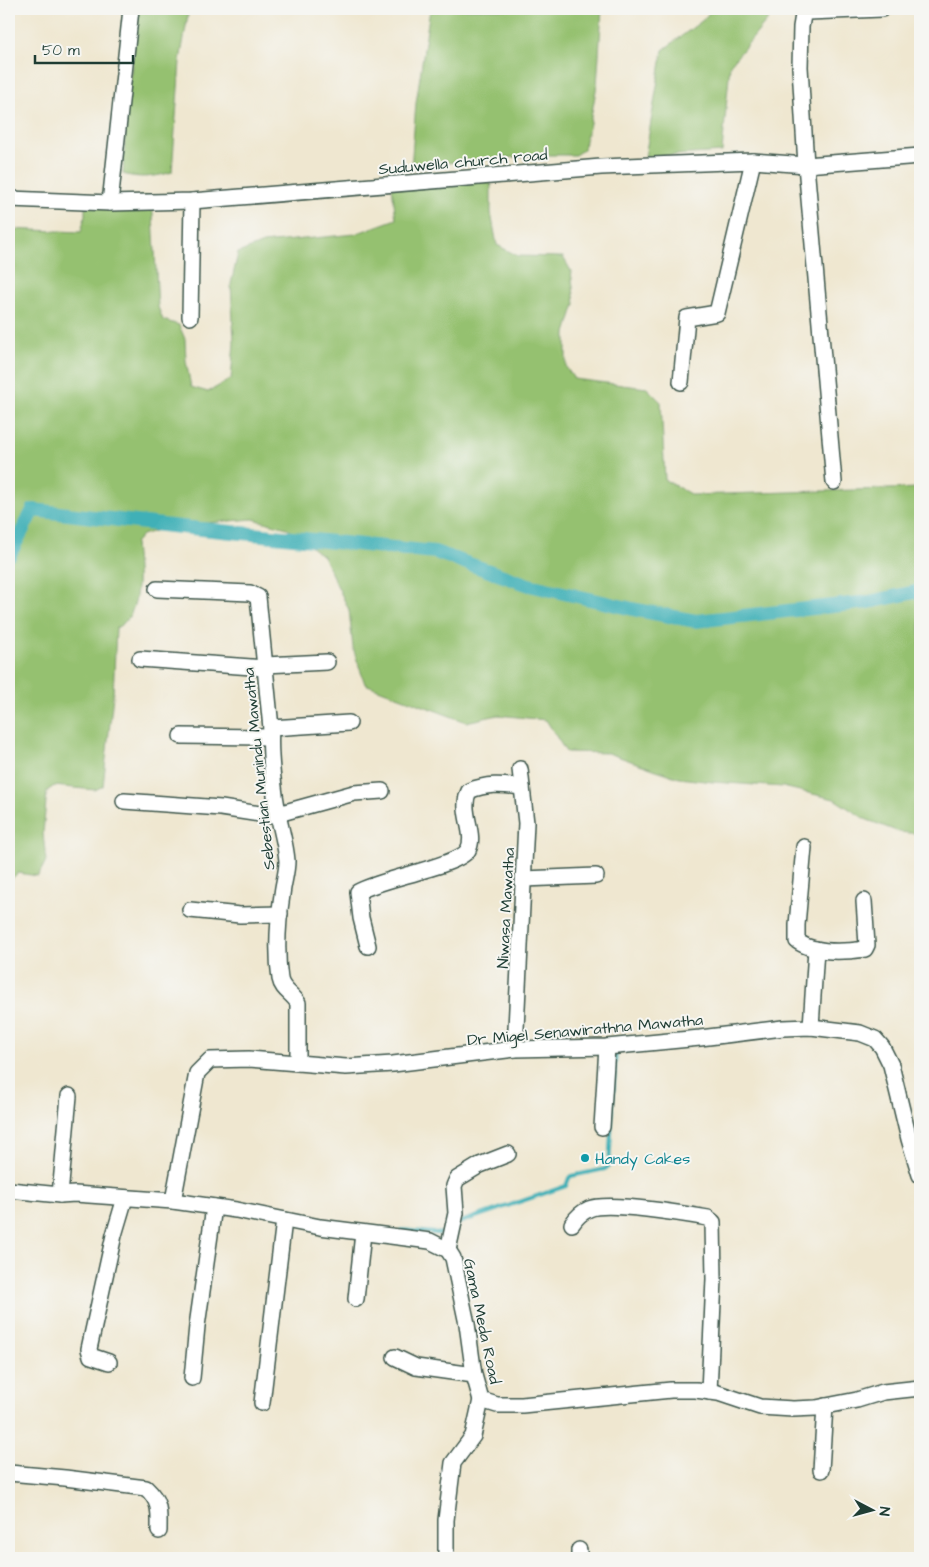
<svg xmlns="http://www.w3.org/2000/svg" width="929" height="1567" font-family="'Architects Daughter',sans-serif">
	<rect width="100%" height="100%" fill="#f6f6f2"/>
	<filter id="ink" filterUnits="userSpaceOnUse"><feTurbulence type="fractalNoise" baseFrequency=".02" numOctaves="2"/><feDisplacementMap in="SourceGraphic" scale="10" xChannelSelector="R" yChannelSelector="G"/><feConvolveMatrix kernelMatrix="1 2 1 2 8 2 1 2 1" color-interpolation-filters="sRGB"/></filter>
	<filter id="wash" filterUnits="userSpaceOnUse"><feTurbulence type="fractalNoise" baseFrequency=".0096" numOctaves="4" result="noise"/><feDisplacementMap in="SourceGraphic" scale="20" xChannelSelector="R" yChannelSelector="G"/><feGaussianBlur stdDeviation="1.12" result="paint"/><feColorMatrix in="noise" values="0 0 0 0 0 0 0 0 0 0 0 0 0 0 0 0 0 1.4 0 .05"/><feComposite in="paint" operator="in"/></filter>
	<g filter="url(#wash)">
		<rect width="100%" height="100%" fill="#efe7d0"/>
		<!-- green -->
		<g fill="#95c16f" stroke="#5a7f52">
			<path d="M139,9H189L180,61L172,172C156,177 139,179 123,174L127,102Z"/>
			<path d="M430,9H602L597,85L589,128L585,140L584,149L575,155H540L434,164L411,169L416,103Z"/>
			<path d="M712,9H777L730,65L722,152L645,157L663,50L703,20Z"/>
			<path d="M491,178V213L497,245L518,256L563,257L571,271L575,304L566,333V367L574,379L647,388L661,402L665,480L692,495L920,488V834L899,832L865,819L834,799L783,787L713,782L679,778L608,753L566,752L546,720L498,715L466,722L365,684L353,648L349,610L323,556L287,528L253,519L171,526L142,535L135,543C137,569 144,615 116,628L113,696L103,786L95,790L54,786L47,791L43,833L46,861L38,876L18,873L9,881V229L81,232L85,216V198L152,196L158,307L163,320L179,325L185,339L186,361L191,387L208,392L231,379L234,342L231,284L238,253L263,243L355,234L396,219L392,187Z"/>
		</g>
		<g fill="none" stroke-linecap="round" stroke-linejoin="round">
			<!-- stream -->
			<g stroke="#3fb0b7" stroke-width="4">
				<path d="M458,1223L566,1186L569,1178L571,1176L605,1169L609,1166L616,1051H618"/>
				<path d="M402,1230L447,1234"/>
			</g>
			<!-- canal -->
			<path stroke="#3fb0b7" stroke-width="14" d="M9,553L10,554L33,510L171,526L435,552L529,585L637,610L696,621L869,602L920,591"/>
		</g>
	</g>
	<g filter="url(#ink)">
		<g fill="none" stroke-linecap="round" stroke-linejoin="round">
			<!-- minor casing -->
			<g stroke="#3e564b" stroke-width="18">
				<g id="minor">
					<path d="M9,199L110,203L192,201L601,167L753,161L806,165L920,156"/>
					<path d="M110,203L131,9"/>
					<path d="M190,317L192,201"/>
					<path d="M681,382L687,318L717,313L753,161"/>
					<path d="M834,482L806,165L800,67L801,27L803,15L808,12L882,9"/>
					<path d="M157,589L250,593L258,597L271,728C269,754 274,793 279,819C282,833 286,847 287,861C287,873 283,883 282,895C278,921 276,952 280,979C282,990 292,993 298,1003V1063"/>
					<path d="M140,659L265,668"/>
					<path d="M265,665L327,662"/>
					<path d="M271,728L349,723"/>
					<path d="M181,736L270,737"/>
					<path d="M124,801L221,808L279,817"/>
					<path d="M278,814L354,793L382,791"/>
					<path d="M804,847L797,925V941C815,954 845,952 865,949L867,945L864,901"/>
					<path d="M524,879L596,876"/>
					<path d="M190,910L240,915L280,914"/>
					<path d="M368,946L361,918L358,892C379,879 459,866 468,850C477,834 459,811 469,791C487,783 503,785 522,787"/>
					<path d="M811,1027L816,949"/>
					<path d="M515,1049L526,823L520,769"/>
					<path d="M602,1127L607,1047"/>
					<path d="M9,1190L60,1195L75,1194L173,1201L236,1210L320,1227L430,1241L448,1250L453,1258L467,1324L474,1375L481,1400L497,1405H522L671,1390H696L718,1393L760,1407L793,1409L816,1408L857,1400L883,1392L920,1388"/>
					<path d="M60,1195L69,1096"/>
					<path d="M173,1201L197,1073L210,1060L249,1059L346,1067L393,1064L515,1049L607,1047L700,1038L783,1028L811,1027L860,1033L875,1039L882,1047L891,1065L909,1139L920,1175"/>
					<path d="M572,1224C576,1218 582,1212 589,1209C607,1201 685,1214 708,1218L713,1222L714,1279L709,1392"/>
					<path d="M448,1250L456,1213L454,1186L457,1179L480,1165L508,1154"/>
					<path d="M356,1299L363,1233"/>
					<path d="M395,1357L416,1367L474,1375"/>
					<path d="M109,1362L91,1356L89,1349L114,1235L125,1198"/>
					<path d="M192,1378L197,1326L214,1207"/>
					<path d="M262,1403L284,1220"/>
					<path d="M821,1470L825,1406"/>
					<path d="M9,1473L65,1478L146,1488C161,1502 159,1512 159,1531"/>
					<path d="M446,1558V1520L453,1463L473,1436L481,1400"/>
					<path d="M579,1558V1550"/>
				</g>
			</g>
			<!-- minor -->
			<use href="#minor" stroke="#fff" stroke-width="15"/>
		</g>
	</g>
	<!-- markers -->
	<circle fill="#0f9aa8" stroke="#f6f6f2" stroke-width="2" cx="585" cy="1158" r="5"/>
	<g text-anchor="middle" stroke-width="4" stroke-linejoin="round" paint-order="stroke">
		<!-- street labels -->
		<g font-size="16" fill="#1f3d34" stroke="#f6f6f2">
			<text transform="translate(463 161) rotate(-5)" y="6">Suduwella church road</text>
			<text transform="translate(258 769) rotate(-96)" y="6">Sebestian Munindu Mawatha</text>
			<text transform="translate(505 908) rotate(-87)" y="6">Niwasa Mawatha</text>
			<text transform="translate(585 1029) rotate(-5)" y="6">Dr Migel Senawirathna Mawatha</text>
			<text transform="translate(483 1321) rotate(78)" y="6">Gama Meda Road</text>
		</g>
		<!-- culture labels -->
		<g font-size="16" fill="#0d838f" stroke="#f6f6f2" text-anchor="start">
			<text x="595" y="1164">Handy Cakes</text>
		</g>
	</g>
	<!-- margin -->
	<rect width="929" height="1567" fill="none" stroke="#f6f6f2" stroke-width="30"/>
	<!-- north arrow -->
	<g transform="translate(872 1510) rotate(96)" stroke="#f6f6f2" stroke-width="4" paint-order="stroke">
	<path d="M0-4L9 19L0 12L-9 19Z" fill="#1f3d34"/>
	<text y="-8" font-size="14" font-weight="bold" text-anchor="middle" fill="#1f3d34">N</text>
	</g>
	<!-- scale -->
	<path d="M35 55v8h98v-8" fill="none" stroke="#1f3d34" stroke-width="2.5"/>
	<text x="42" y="55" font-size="15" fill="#1f3d34" stroke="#f6f6f2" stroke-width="4" paint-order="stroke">50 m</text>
</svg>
